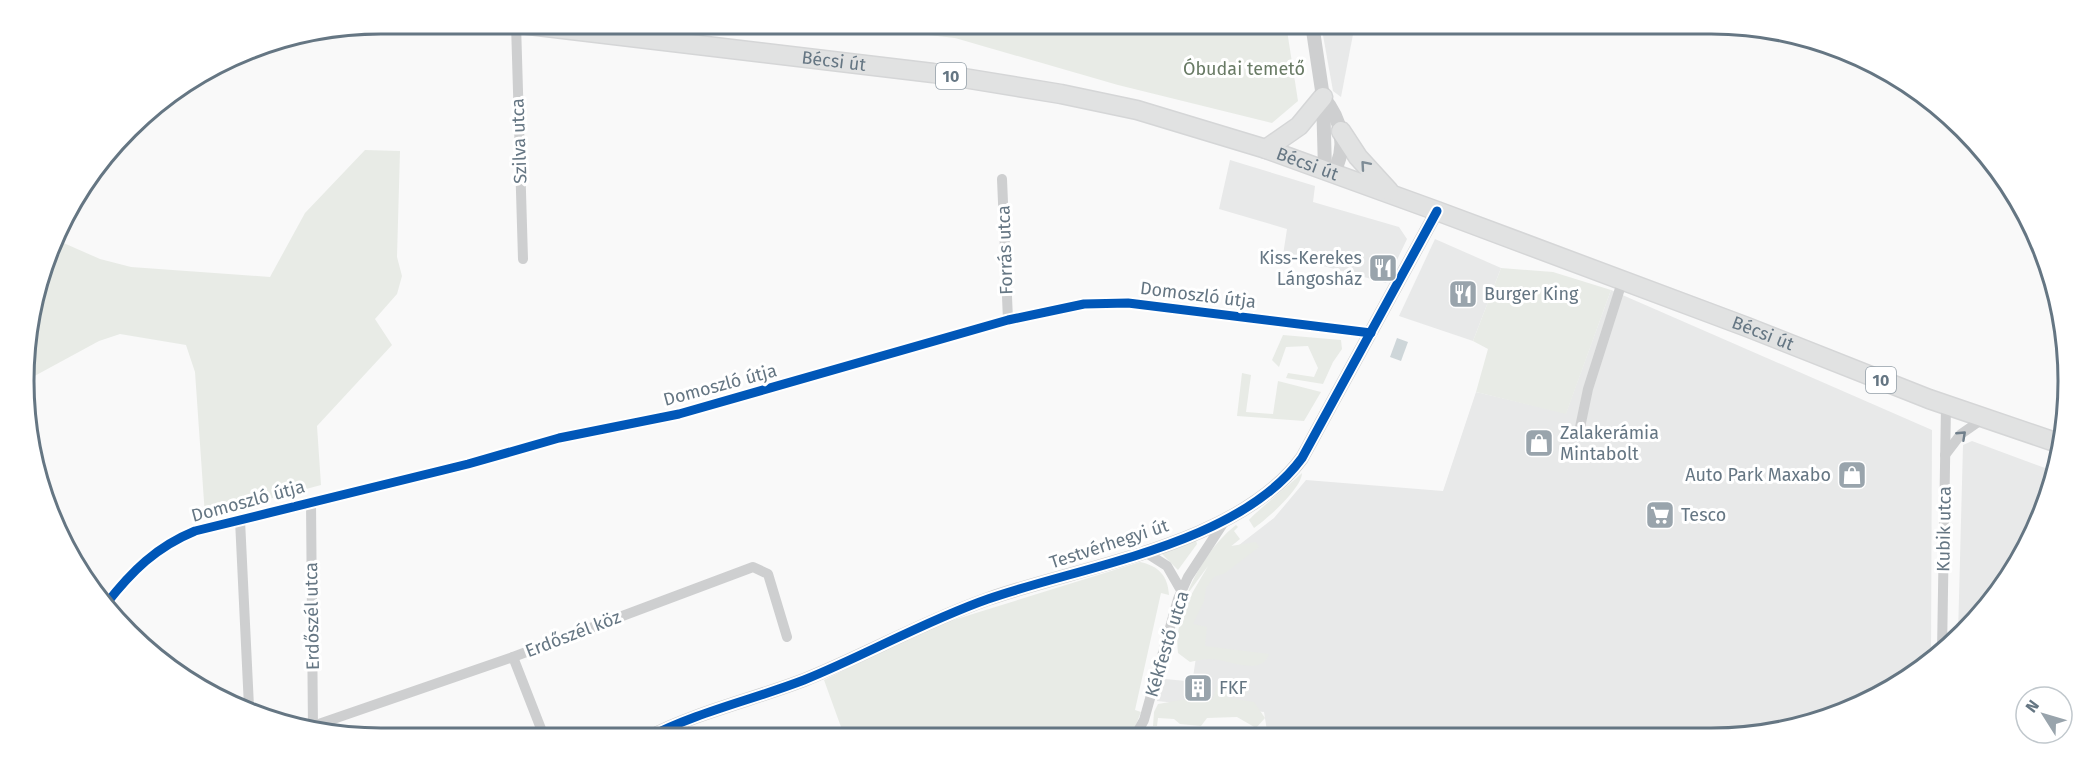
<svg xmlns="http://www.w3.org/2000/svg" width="2092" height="763" font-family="'Fira Sans',sans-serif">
	<rect width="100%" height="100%" fill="#f9f9f9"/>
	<!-- built -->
	<g fill="#e8e9e9">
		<path d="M1321,24H1355L1341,97L1333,91Z"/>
		<path d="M1230,160L1315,186L1313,202L1399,227L1407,239L1386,283L1283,255L1287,229L1219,209Z"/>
		<path d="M1435,239L1501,268L1473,341L1399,316Z"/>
		<path d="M1611,290L1932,430L1931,660L1868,702L1758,736L1268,737L1264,712L1157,701L1159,687L1165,679L1186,681L1187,677H1193L1197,651L1183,649L1208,569L1274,518L1306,480L1443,491L1476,392L1566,413Z"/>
		<path d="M1972,441L2056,472V474L2020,561L1958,635L1963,445Z"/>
	</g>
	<!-- green -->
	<g fill="#e8ebe6">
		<path d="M830,24H1286L1298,101L1272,123L1118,85L955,38Z"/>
		<path d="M365,150L400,151L397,257L402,276L397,294L375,319L392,345L317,426L321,485L205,516L195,372L186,345L120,334L99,341L29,379L27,334L43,288L53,270L59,241L100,259L131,267L270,277L305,213Z"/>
		<path d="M1501,268L1553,272L1611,290L1566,414L1476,392L1488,349L1473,341Z"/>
		<path d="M1283,335L1341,340L1342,349L1333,362L1323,384L1286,378L1288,373L1314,377L1318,368L1308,346L1286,347L1279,367L1272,360Z"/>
		<path d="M1242,373L1251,375L1246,412L1273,414L1278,381L1321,392L1304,421L1237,416Z"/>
		<path d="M1302,473C1302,488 1267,519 1254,528L1249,520C1251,516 1294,481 1302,473Z"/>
		<path d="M1236,525L1238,527L1234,531L1240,539L1214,560L1231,546L1256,542L1259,547L1225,573L1214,577L1206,588L1204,601L1193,624L1207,627L1205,646L1269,654C1261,678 1226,658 1209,659C1202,659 1196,661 1190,662L1178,653C1174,618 1192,594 1208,566L1186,596C1197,569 1213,543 1236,525Z"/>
		<path d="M1196,540L1197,544L1178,570L1160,552Z"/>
		<path d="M1140,562C1159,566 1168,576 1169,595L1161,593L1135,710L1141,712L1135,727L1121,736L845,738L824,680L934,626Z"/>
		<path d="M1217,686L1225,689L1228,698L1254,702L1265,718L1256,728L1237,717L1207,718L1201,726L1180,724L1174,719L1158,718L1157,726H1153L1154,712L1158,704L1181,700H1212Z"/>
	</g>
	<!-- water -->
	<path fill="#ced6d9" d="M1397,338L1408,342L1401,361L1390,357Z"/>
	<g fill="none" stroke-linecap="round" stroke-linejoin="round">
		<!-- primary casing -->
		<g stroke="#d5d6d7" stroke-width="21">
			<g id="primary">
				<path id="s1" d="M521,24L933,73L1061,94L1137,110L1266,149L1437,211L1747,327L1929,399L2058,443"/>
				<path d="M1341,131L1358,157L1389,191"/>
				<path d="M1266,149L1299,126L1323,97"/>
			</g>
		</g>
		<!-- minor -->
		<g stroke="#cecfd0" stroke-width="10">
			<path d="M516,24L523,259"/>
			<path d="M1002,179L1008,320"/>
			<path d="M1578,437L1588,389L1623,279"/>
			<path d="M1945,455L1961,434L1984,418"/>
			<path d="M311,502L313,730"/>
			<path d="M240,520L249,707"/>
			<path d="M1145,552L1167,566L1182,592"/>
			<path d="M106,604C132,571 156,547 195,531L468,464L559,438L679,414L1008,320L1084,304L1128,303L1371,333"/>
			<path d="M1942,653L1946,405"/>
			<path d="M513,657L545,739"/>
			<path d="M313,726L513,657L753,567L768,574L787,637"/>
			<path d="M1129,737L1138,731L1144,720L1178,599L1188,577L1226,519"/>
		</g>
		<!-- tertiary -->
		<g stroke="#cecfd0" stroke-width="14">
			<path d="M1312,24L1323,97L1325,170"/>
			<path d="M1323,97C1342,120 1348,147 1333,173"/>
			<path d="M647,738C697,712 752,700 804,680C866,655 925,621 988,599C1085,565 1238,545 1302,458L1437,211"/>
		</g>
		<!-- primary -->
		<use href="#primary" stroke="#e1e2e2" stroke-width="18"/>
		<!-- cycleway casing -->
		<g stroke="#fff" stroke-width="13">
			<g id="cycleway">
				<path d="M106,604C132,571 156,547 195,531L468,464L559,438L679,414L1008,320L1084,304L1128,303L1371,333"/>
				<path d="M647,738C697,712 752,700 804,680C866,655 925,621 988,599C1085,565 1238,545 1302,458L1437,211"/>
			</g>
		</g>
		<!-- cycleway -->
		<use href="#cycleway" stroke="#0057b8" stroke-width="9"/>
	</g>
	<!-- one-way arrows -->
	<defs><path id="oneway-chevron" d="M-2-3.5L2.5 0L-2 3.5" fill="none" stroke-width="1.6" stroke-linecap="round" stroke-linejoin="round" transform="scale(1.5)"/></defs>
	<use stroke="#7e8c96" href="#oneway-chevron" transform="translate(1365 165) rotate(-131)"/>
	<use stroke="#707f8b" href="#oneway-chevron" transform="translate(1962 435) rotate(-43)"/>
	<!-- icons -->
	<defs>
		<g id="restaurant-square" transform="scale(1.5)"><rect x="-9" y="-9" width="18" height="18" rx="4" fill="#99a4ac" stroke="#fff"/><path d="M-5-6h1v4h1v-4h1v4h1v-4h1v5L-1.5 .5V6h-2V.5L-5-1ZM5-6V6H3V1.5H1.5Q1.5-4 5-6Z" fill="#fff"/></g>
		<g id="shop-square" transform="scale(1.5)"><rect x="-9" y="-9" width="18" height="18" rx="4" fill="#99a4ac" stroke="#fff"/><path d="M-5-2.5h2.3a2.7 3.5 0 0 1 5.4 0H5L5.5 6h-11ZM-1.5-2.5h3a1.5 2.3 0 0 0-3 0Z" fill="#fff"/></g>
		<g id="supermarket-square" transform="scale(1.5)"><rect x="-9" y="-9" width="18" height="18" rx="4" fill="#99a4ac" stroke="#fff"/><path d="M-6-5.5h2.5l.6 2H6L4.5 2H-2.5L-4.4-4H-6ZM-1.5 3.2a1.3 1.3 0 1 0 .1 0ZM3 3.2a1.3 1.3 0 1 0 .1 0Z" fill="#fff"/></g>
		<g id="building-square" transform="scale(1.5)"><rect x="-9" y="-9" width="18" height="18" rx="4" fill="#99a4ac" stroke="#fff"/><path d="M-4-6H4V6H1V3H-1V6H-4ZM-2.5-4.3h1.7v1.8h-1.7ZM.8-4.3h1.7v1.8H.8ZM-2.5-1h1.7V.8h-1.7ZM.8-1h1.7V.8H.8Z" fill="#fff"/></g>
	</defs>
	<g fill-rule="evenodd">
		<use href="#restaurant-square" x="1383" y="268"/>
		<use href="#restaurant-square" x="1463" y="294"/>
		<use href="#shop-square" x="1539" y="443"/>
		<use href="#shop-square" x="1852" y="475"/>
		<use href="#supermarket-square" x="1660" y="515"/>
		<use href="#building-square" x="1198" y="688"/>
	</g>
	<g text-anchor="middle" stroke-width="6" stroke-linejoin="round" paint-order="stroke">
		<!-- shield labels -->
		<g fill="#fff" stroke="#939fa8" stroke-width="1.5">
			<rect x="936" y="63" width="30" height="26" rx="4.5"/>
			<rect x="1866" y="367" width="30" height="26" rx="4.5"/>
		</g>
		<g font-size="16" font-weight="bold" fill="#657683">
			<text x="951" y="82">10</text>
			<text x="1881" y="386">10</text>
		</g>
		<!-- street labels -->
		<g font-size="18" fill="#657683" stroke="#fff">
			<text dy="6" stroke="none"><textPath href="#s1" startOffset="315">Bécsi út</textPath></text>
			<text transform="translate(519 141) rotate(-92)" y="6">Szilva utca</text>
			<text dy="6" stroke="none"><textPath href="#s1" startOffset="801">Bécsi út</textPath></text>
			<text transform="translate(1005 250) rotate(-92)" y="6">Forrás utca</text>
			<text transform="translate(1198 295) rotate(7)" y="6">Domoszló útja</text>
			<text dy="6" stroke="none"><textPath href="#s1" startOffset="1287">Bécsi út</textPath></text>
			<text transform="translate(720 385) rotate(-15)" y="6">Domoszló útja</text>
			<text transform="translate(248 501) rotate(-15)" y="6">Domoszló útja</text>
			<text transform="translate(1944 529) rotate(-89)" y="6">Kubik utca</text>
			<text transform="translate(1109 544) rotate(-18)" y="6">Testvérhegyi út</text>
			<text transform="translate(312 616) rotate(-91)" y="6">Erdőszél utca</text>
			<text transform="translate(573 634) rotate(-21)" y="6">Erdőszél köz</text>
			<text transform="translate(1167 644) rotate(-73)" y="6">Kékfestő utca</text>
		</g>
		<!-- park labels -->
		<g font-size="18" fill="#687a64" stroke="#fff">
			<text x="1244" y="75">Óbudai temető</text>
		</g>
		<!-- poi labels -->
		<g font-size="18" fill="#657683" stroke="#fff" text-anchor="start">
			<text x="1362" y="264" text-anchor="end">Kiss-Kerekes<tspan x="1362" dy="21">Lángosház</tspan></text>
			<text x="1484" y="300">Burger King</text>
			<text x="1560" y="439">Zalakerámia<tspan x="1560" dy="21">Mintabolt</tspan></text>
			<text x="1831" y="481" text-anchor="end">Auto Park Maxabo</text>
			<text x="1681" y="521">Tesco</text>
			<text x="1219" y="694">FKF</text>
		</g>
	</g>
	<!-- crop -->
	<path d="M0 0H2092V763H0ZM381 34H1711A347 347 0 0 1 2058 381V381A347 347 0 0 1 1711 728H381A347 347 0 0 1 34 381V381A347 347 0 0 1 381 34Z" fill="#fff" fill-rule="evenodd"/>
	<path fill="none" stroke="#657683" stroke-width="3" d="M381 34H1711A347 347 0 0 1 2058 381V381A347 347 0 0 1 1711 728H381A347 347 0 0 1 34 381V381A347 347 0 0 1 381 34Z"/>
	<!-- north arrow -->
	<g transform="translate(2044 715) rotate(307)"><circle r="28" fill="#ffffff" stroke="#c1c8cd" stroke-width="1.5"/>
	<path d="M0-4.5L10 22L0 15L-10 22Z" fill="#99a4ac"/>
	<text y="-9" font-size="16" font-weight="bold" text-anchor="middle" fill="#657683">N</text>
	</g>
</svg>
